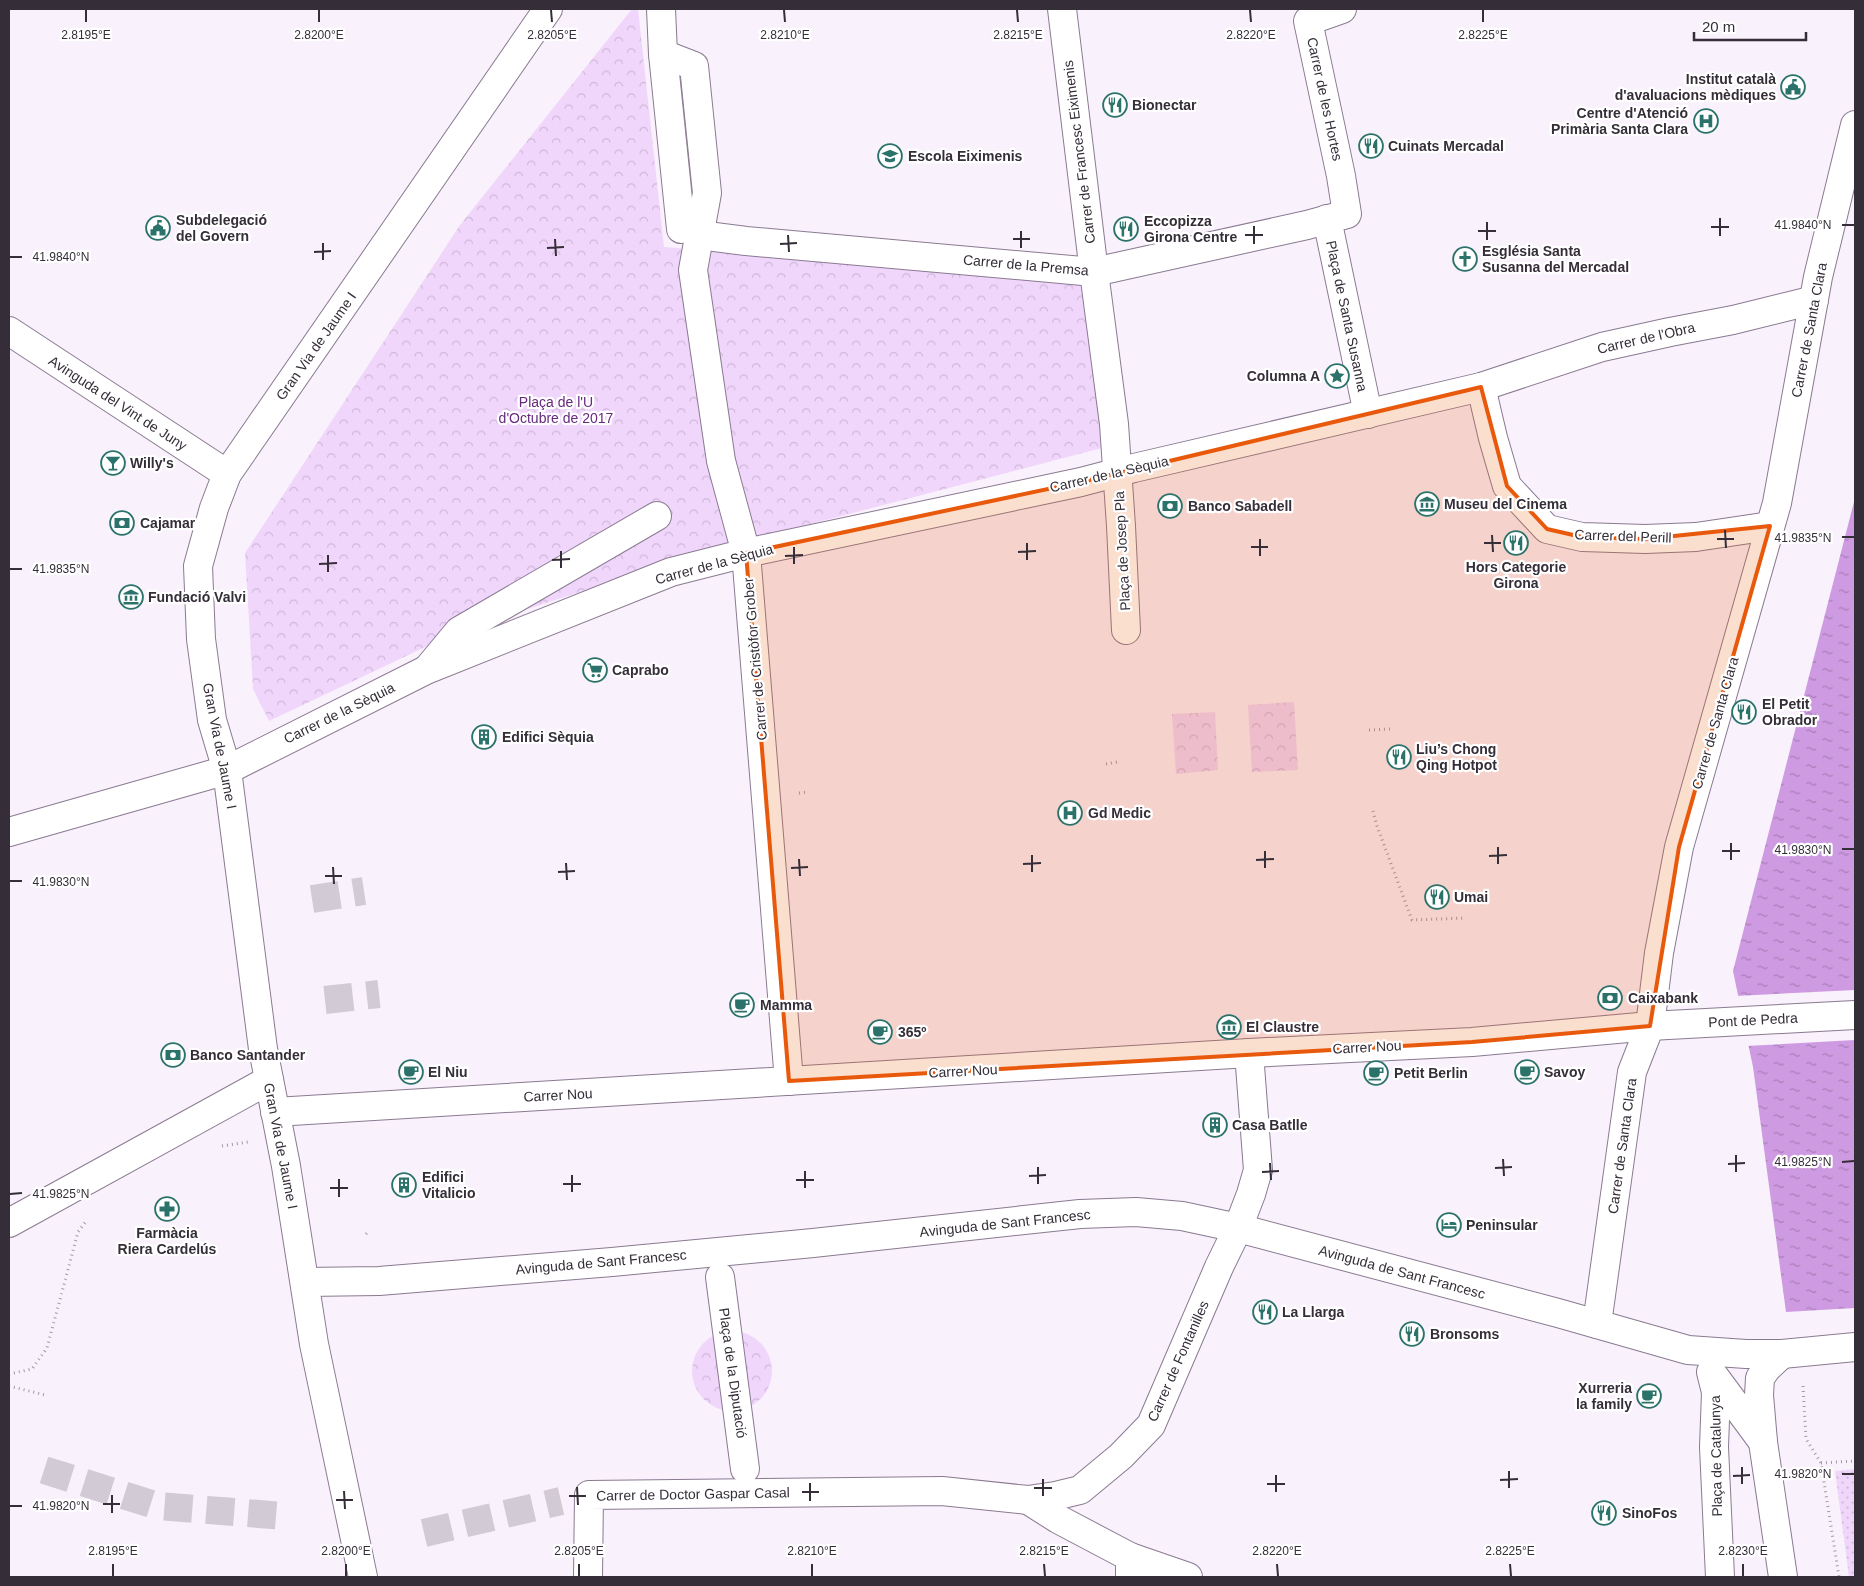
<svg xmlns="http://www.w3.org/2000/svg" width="1864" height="1586" font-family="Arial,sans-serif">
	<defs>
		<pattern id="park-crowns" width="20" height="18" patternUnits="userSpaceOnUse" patternTransform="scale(1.25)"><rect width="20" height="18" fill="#f1d6fc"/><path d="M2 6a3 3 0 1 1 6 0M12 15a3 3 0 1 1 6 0" fill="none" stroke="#cfb8d9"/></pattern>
		<pattern id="garden-dots" width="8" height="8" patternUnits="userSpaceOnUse" patternTransform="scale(1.25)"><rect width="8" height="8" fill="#f1d6fc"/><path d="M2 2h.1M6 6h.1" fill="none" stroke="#cfb8d9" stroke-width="1.8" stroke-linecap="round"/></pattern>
		<pattern id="water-ripples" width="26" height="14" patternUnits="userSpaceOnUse" patternTransform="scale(1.25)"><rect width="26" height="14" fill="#ce9ae1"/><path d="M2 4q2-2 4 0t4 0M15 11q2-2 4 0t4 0" fill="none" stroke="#a87eb7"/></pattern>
	</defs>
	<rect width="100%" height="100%" fill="#f9f1fc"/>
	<!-- park -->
	<g fill="url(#park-crowns)">
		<path d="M632,9H638L664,247L1085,278L1102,448L707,551L459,631L269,721L253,689L245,553L460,225Z"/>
		<path d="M1294,702L1298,770L1252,772L1248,705Z"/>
		<path d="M1215,712L1218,770L1176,774L1172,714Z"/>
		<circle cx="732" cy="1371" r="40"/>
	</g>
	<!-- garden -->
	<path fill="url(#garden-dots)" d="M1855,1469V1577H1849L1835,1471Z"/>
	<!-- water -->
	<path fill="url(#water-ripples)" d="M1855,498V1308L1786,1312L1753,1067L1733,971Z"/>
	<!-- pier -->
	<path fill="#f9f1fc" d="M1855,990V1040L1746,1046L1735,996Z"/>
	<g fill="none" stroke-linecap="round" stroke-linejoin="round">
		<!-- minor-tunnel -->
		<g stroke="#d2cad5" stroke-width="28" stroke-dasharray="28 14" stroke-linecap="butt">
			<path d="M312,899L364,891"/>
			<path d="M325,1000L379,994"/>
			<path d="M44,1470L158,1506L284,1516"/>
			<path d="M424,1533L561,1501"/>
		</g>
		<!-- minor casing -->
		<g stroke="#8a7a91" stroke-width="30">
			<g id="minor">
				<path d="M661,9L663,54L681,229"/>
				<path d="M1062,9L1094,272L1114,424L1121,526L1126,630"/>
				<path d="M663,54L694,66L707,193L693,270L721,461L746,553L789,1081"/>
				<path d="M1327,219L1368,414"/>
				<path d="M699,235L746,241L1094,272L1307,225L1347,214L1341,176L1308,21L1342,9"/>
				<path d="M9,331L227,474"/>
				<path d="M1481,387L1493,438L1507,486L1547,529L1582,537L1645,539L1696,537L1770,526"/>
				<path d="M429,667L459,631L657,516"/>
				<path d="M9,832L227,770L426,670L671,572L746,553L1081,482L1134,468L1481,387L1602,347L1670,332L1733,320L1814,300"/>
				<path d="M275,1112L1249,1053L1472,1042L1650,1026L1855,1015"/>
				<path d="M9,1223L269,1080"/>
				<path d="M720,1277L745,1469"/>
				<path d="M305,1282L379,1281L612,1262L813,1243L1080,1214L1136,1212L1182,1216L1238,1228L1558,1313L1688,1350L1746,1354H1782L1855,1347"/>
				<path d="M1597,1324L1632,1072L1650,1026L1659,953L1679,847L1777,503L1818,277L1855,125"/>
				<path d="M1782,1354L1767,1368L1760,1378L1759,1395L1763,1442L1783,1577"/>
				<path d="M1711,1372L1716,1392L1714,1447L1720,1577"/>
				<path d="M1712,1373L1763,1442"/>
				<path d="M1028,1500L1058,1519L1130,1557V1577"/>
				<path d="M1130,1557L1188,1577"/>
				<path d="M363,1577L314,1344L286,1166L263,1049L227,770L212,720L201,639L198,566L214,508L227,474L548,9"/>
				<path d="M588,1577L589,1495L942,1491L1028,1500L1055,1496L1080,1490L1121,1456L1151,1425L1219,1267L1238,1228L1251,1194L1258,1170L1249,1053"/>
			</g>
		</g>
		<!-- path -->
		<g stroke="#a29ba5" stroke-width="3" stroke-dasharray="1 4" stroke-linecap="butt">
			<path d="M1369,730L1391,729"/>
			<path d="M1106,764L1117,762"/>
			<path d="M799,793L808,792"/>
			<path d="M1373,811L1377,826L1412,920L1466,918"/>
			<path d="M222,1146L248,1142"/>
			<path d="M366,1234L369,1230"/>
			<path d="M9,1374L32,1369L47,1348L78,1232L87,1220"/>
			<path d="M9,1386L45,1395"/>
			<path d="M1803,1386L1806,1439L1821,1463L1839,1577"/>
			<path d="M1821,1463L1855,1461"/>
		</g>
		<!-- minor -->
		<use href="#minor" stroke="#fff" stroke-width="28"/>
	</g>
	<!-- marked area -->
	<path fill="#e8590c" fill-opacity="0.2" stroke="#e8590c" stroke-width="4" stroke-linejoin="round" d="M1481,387L1507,486L1547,529L1582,537L1645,539L1770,526L1679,847L1650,1026L1472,1042L789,1081L746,553L1081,482Z"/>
	<!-- ticks -->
	<path fill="none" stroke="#352e38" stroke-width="2" d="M86,10V22M319,10V22M551,10L552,22M784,10L785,22M1017,10L1018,22M1250,10L1251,22M1483,10V22M1720,218V236M1487,222V240M1842,225H1854M1254,226V244M1711,227H1729M1021,231V248M1478,231H1496M788,235L789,252M1245,235H1263M555,239L556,256M1013,239H1030M323,243V260M780,244L797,243M547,248L564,247M314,252L331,251M10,257H22M1725,530L1726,548M1492,535L1493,552M1842,537H1854M1260,539V556M1717,539H1734M1027,543V560M1484,543H1501M794,547V564M1251,547H1268M561,551V568M1018,552L1036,551M328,555V572M785,556L803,555M552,560L570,559M319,564L337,563M10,569H22M1731,843V860M1498,847V864M1842,849H1854M1265,851V868M1722,851H1740M1032,855V872M1489,856L1507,855M799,859L800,876M1256,860L1274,859M566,863L567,880M1023,864L1041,863M333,867L334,884M791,868L808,867M558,872L575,871M325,876H342M10,881H22M1736,1155V1172M1503,1159L1504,1176M1842,1162L1854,1161M1270,1163L1271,1180M1728,1164L1745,1163M1038,1167V1184M1495,1168L1512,1167M805,1171V1188M1262,1172L1279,1171M572,1175V1192M1029,1176L1046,1175M339,1179V1197M796,1180H814M563,1184H581M330,1188H348M10,1194L22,1193M1742,1467V1484M1509,1471V1488M1842,1474H1854M1276,1475V1492M1733,1476L1750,1475M1043,1479V1496M1500,1480L1518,1479M810,1483V1501M1267,1484H1285M577,1487L578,1505M1034,1488H1052M344,1491L345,1509M802,1492H819M112,1495V1513M569,1496H586M336,1500H353M103,1504H120M10,1506H22M113,1564V1576M346,1564V1576M579,1564V1576M812,1564V1576M1044,1564L1045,1576M1277,1564L1278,1576M1510,1564L1511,1576M1743,1564V1576"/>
	<!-- icons -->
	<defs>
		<g id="civic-ring" transform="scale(1.25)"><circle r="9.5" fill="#fff" stroke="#2a726a" stroke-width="1.5"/><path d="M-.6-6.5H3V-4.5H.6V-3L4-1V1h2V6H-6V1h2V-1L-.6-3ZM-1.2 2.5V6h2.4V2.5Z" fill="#2a726a"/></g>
		<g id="restaurant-ring" transform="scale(1.25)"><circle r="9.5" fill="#fff" stroke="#2a726a" stroke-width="1.5"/><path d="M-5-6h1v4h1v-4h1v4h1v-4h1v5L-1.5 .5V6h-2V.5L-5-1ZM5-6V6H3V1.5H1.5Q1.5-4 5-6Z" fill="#2a726a"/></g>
		<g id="hospital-ring" transform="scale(1.25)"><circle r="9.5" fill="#fff" stroke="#2a726a" stroke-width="1.5"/><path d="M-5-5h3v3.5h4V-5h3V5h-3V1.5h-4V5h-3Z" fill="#2a726a"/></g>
		<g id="school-ring" transform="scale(1.25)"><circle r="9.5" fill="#fff" stroke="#2a726a" stroke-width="1.5"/><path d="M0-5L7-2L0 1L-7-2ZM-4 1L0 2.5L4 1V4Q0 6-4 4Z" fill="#2a726a"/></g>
		<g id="church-ring" transform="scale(1.25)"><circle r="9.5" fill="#fff" stroke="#2a726a" stroke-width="1.5"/><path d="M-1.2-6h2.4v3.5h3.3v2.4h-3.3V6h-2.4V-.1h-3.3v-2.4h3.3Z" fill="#2a726a"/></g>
		<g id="sight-ring" transform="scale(1.25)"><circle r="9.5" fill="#fff" stroke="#2a726a" stroke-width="1.5"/><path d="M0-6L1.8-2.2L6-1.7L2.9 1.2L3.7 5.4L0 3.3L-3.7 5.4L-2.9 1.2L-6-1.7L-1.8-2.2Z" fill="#2a726a"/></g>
		<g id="bar-ring" transform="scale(1.25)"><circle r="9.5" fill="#fff" stroke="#2a726a" stroke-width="1.5"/><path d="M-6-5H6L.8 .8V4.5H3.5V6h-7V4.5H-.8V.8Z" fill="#2a726a"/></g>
		<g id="museum-ring" transform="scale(1.25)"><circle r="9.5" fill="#fff" stroke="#2a726a" stroke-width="1.5"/><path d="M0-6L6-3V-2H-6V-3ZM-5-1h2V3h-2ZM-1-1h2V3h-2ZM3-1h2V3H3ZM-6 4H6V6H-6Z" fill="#2a726a"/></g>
		<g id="bank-ring" transform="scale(1.25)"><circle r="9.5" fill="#fff" stroke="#2a726a" stroke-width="1.5"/><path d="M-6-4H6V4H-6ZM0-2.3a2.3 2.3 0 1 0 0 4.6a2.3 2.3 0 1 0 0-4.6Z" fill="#2a726a"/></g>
		<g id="supermarket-ring" transform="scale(1.25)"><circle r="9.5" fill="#fff" stroke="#2a726a" stroke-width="1.5"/><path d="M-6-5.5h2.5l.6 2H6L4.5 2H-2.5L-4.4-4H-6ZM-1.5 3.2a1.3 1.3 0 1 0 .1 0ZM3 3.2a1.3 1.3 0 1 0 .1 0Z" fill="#2a726a"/></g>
		<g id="building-ring" transform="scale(1.25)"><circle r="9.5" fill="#fff" stroke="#2a726a" stroke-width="1.5"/><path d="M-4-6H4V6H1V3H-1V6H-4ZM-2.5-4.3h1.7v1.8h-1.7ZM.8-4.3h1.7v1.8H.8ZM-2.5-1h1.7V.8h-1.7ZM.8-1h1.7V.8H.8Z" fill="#2a726a"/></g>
		<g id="cafe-ring" transform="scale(1.25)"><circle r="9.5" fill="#fff" stroke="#2a726a" stroke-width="1.5"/><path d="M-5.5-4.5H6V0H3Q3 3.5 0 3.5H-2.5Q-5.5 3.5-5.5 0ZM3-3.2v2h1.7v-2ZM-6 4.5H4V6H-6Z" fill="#2a726a"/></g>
		<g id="pharmacy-ring" transform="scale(1.25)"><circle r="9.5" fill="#fff" stroke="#2a726a" stroke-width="1.5"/><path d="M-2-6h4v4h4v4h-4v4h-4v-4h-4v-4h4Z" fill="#2a726a"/></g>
		<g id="hotel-ring" transform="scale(1.25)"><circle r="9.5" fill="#fff" stroke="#2a726a" stroke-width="1.5"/><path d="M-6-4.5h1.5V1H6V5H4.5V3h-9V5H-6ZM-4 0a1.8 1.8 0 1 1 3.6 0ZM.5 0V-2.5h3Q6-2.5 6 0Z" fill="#2a726a"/></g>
	</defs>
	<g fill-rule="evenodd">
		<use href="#civic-ring" x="1793" y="87"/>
		<use href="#restaurant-ring" x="1115" y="105"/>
		<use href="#hospital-ring" x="1706" y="121"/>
		<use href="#restaurant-ring" x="1371" y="146"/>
		<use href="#school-ring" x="890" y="156"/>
		<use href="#civic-ring" x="158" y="228"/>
		<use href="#restaurant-ring" x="1126" y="229"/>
		<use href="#church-ring" x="1465" y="259"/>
		<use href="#sight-ring" x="1337" y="376"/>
		<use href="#bar-ring" x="113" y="463"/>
		<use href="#museum-ring" x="1427" y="504"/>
		<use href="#bank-ring" x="1170" y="506"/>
		<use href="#bank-ring" x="122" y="523"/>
		<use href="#restaurant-ring" x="1516" y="543"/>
		<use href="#museum-ring" x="131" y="597"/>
		<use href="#supermarket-ring" x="595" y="670"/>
		<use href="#restaurant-ring" x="1744" y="712"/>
		<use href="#building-ring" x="484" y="737"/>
		<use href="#restaurant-ring" x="1399" y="757"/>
		<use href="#hospital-ring" x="1070" y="813"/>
		<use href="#restaurant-ring" x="1437" y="897"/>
		<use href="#bank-ring" x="1610" y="998"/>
		<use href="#cafe-ring" x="742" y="1005"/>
		<use href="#museum-ring" x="1229" y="1027"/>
		<use href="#cafe-ring" x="880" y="1032"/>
		<use href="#bank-ring" x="173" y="1055"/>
		<use href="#cafe-ring" x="411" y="1072"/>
		<use href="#cafe-ring" x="1527" y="1072"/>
		<use href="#cafe-ring" x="1376" y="1073"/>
		<use href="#building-ring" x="1215" y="1125"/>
		<use href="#building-ring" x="404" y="1185"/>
		<use href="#pharmacy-ring" x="167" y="1209"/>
		<use href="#hotel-ring" x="1449" y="1225"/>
		<use href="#restaurant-ring" x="1265" y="1312"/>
		<use href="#restaurant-ring" x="1412" y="1334"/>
		<use href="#cafe-ring" x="1649" y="1396"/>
		<use href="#restaurant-ring" x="1604" y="1513"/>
	</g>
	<g text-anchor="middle" stroke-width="4.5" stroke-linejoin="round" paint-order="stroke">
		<!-- poi labels -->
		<g font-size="14" font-weight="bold" fill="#352e38" stroke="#fff" text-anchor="start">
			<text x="1776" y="84" text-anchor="end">Institut català<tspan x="1776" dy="16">d'avaluacions mèdiques</tspan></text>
			<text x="1132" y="110">Bionectar</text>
			<text x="1688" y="118" text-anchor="end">Centre d'Atenció<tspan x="1688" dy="16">Primària Santa Clara</tspan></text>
			<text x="1388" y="151">Cuinats Mercadal</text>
			<text x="908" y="161">Escola Eiximenis</text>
			<text x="176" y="225">Subdelegació<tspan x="176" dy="16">del Govern</tspan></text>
			<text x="1144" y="226">Eccopizza<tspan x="1144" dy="16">Girona Centre</tspan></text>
			<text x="1482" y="256">Església Santa<tspan x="1482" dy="16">Susanna del Mercadal</tspan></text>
			<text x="1320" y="381" text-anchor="end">Columna A</text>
			<text x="130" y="468">Willy's</text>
			<text x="1444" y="509">Museu del Cinema</text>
			<text x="1188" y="511">Banco Sabadell</text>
			<text x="140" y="528">Cajamar</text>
			<text x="1516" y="572" text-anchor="middle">Hors Categorie<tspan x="1516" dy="16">Girona</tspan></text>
			<text x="148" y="602">Fundació Valvi</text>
			<text x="612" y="675">Caprabo</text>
			<text x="1762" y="709">El Petit<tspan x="1762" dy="16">Obrador</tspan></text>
			<text x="502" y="742">Edifici Sèquia</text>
			<text x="1416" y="754">Liu’s Chong<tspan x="1416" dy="16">Qing Hotpot</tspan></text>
			<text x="1088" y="818">Gd Medic</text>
			<text x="1454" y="902">Umai</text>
			<text x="1628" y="1003">Caixabank</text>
			<text x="760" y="1010">Mamma</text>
			<text x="1246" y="1032">El Claustre</text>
			<text x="898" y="1037">365º</text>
			<text x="190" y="1060">Banco Santander</text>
			<text x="428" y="1077">El Niu</text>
			<text x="1544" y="1077">Savoy</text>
			<text x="1394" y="1078">Petit Berlin</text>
			<text x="1232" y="1130">Casa Batlle</text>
			<text x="422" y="1182">Edifici<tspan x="422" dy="16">Vitalicio</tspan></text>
			<text x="1466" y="1230">Peninsular</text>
			<text x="167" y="1238" text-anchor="middle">Farmàcia<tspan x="167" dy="16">Riera Cardelús</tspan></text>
			<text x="1282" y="1317">La Llarga</text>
			<text x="1430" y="1339">Bronsoms</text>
			<text x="1632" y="1393" text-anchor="end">Xurreria<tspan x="1632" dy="16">la family</tspan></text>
			<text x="1622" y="1518">SinoFos</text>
		</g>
		<!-- street labels -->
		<g font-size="14" fill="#352e38" stroke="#fff">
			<text transform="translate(1325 99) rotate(78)" y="5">Carrer de les Hortes</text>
			<text transform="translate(1079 152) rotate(-97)" y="5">Carrer de Francesc Eiximenis</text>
			<text transform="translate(1026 265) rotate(5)" y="5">Carrer de la Premsa</text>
			<text transform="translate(1347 316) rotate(78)" y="5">Plaça de Santa Susanna</text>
			<text transform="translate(1809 330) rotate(-79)" y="5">Carrer de Santa Clara</text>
			<text transform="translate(1646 338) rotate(-13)" y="5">Carrer de l'Obra</text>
			<text transform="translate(316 346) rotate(-55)" y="5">Gran Via de Jaume I</text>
			<text transform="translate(118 403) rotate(33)" y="5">Avinguda del Vint de Juny</text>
			<text transform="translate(1109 474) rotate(-13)" y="5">Carrer de la Sèquia</text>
			<text transform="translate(1623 536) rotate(2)" y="5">Carrer del Perill</text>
			<text transform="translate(1122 551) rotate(-93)" y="5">Plaça de Josep Pla</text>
			<text transform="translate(714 564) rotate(-15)" y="5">Carrer de la Sèquia</text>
			<text transform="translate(755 659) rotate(-95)" y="5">Carrer de Cristòfor Grober</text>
			<text transform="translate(339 713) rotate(-26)" y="5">Carrer de la Sèquia</text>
			<text transform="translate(1715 723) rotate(-74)" y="5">Carrer de Santa Clara</text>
			<text transform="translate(220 746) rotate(79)" y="5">Gran Via de Jaume I</text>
			<text transform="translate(1753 1020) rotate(-3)" y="5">Pont de Pedra</text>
			<text transform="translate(1367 1047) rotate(-3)" y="5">Carrer Nou</text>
			<text transform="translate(963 1071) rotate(-3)" y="5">Carrer Nou</text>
			<text transform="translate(558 1095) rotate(-3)" y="5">Carrer Nou</text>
			<text transform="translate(281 1146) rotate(79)" y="5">Gran Via de Jaume I</text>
			<text transform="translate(1622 1146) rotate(-82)" y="5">Carrer de Santa Clara</text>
			<text transform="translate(1005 1223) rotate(-6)" y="5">Avinguda de Sant Francesc</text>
			<text transform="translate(601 1262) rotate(-5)" y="5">Avinguda de Sant Francesc</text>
			<text transform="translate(1402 1272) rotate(15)" y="5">Avinguda de Sant Francesc</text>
			<text transform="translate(1178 1361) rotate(-66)" y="5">Carrer de Fontanilles</text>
			<text transform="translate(733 1373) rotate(82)" y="5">Plaça de la Diputació</text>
			<text transform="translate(1716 1456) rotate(-91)" y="5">Plaça de Catalunya</text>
			<text transform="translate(693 1494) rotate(-1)" y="5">Carrer de Doctor Gaspar Casal</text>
		</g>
		<!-- park labels -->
		<g font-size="14" fill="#67297d" stroke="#fff">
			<text x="556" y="407">Plaça de l'U<tspan x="556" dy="16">d'Octubre de 2017</tspan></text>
		</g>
	</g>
	<g font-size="12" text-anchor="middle" fill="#352e38" stroke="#fff" stroke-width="4.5" stroke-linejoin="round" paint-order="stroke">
		<text x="86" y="39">2.8195°E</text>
		<text x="319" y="39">2.8200°E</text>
		<text x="552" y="39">2.8205°E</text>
		<text x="785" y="39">2.8210°E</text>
		<text x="1018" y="39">2.8215°E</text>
		<text x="1251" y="39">2.8220°E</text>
		<text x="1483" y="39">2.8225°E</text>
		<text x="1803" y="229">41.9840°N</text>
		<text x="61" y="261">41.9840°N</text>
		<text x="1803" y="542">41.9835°N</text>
		<text x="61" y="573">41.9835°N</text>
		<text x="1803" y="854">41.9830°N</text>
		<text x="61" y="886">41.9830°N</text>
		<text x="1803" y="1166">41.9825°N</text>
		<text x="61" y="1198">41.9825°N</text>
		<text x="1803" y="1478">41.9820°N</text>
		<text x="61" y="1510">41.9820°N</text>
		<text x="113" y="1555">2.8195°E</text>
		<text x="346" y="1555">2.8200°E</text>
		<text x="579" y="1555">2.8205°E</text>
		<text x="812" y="1555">2.8210°E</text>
		<text x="1044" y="1555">2.8215°E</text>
		<text x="1277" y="1555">2.8220°E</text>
		<text x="1510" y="1555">2.8225°E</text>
		<text x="1743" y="1555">2.8230°E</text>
	</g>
	<!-- border -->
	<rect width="1864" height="1586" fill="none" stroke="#352e38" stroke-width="20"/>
	<!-- scale -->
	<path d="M1694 32v8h112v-8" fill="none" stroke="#352e38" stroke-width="2.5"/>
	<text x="1702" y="32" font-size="15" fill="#352e38" stroke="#ffffff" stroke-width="4" paint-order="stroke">20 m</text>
</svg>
